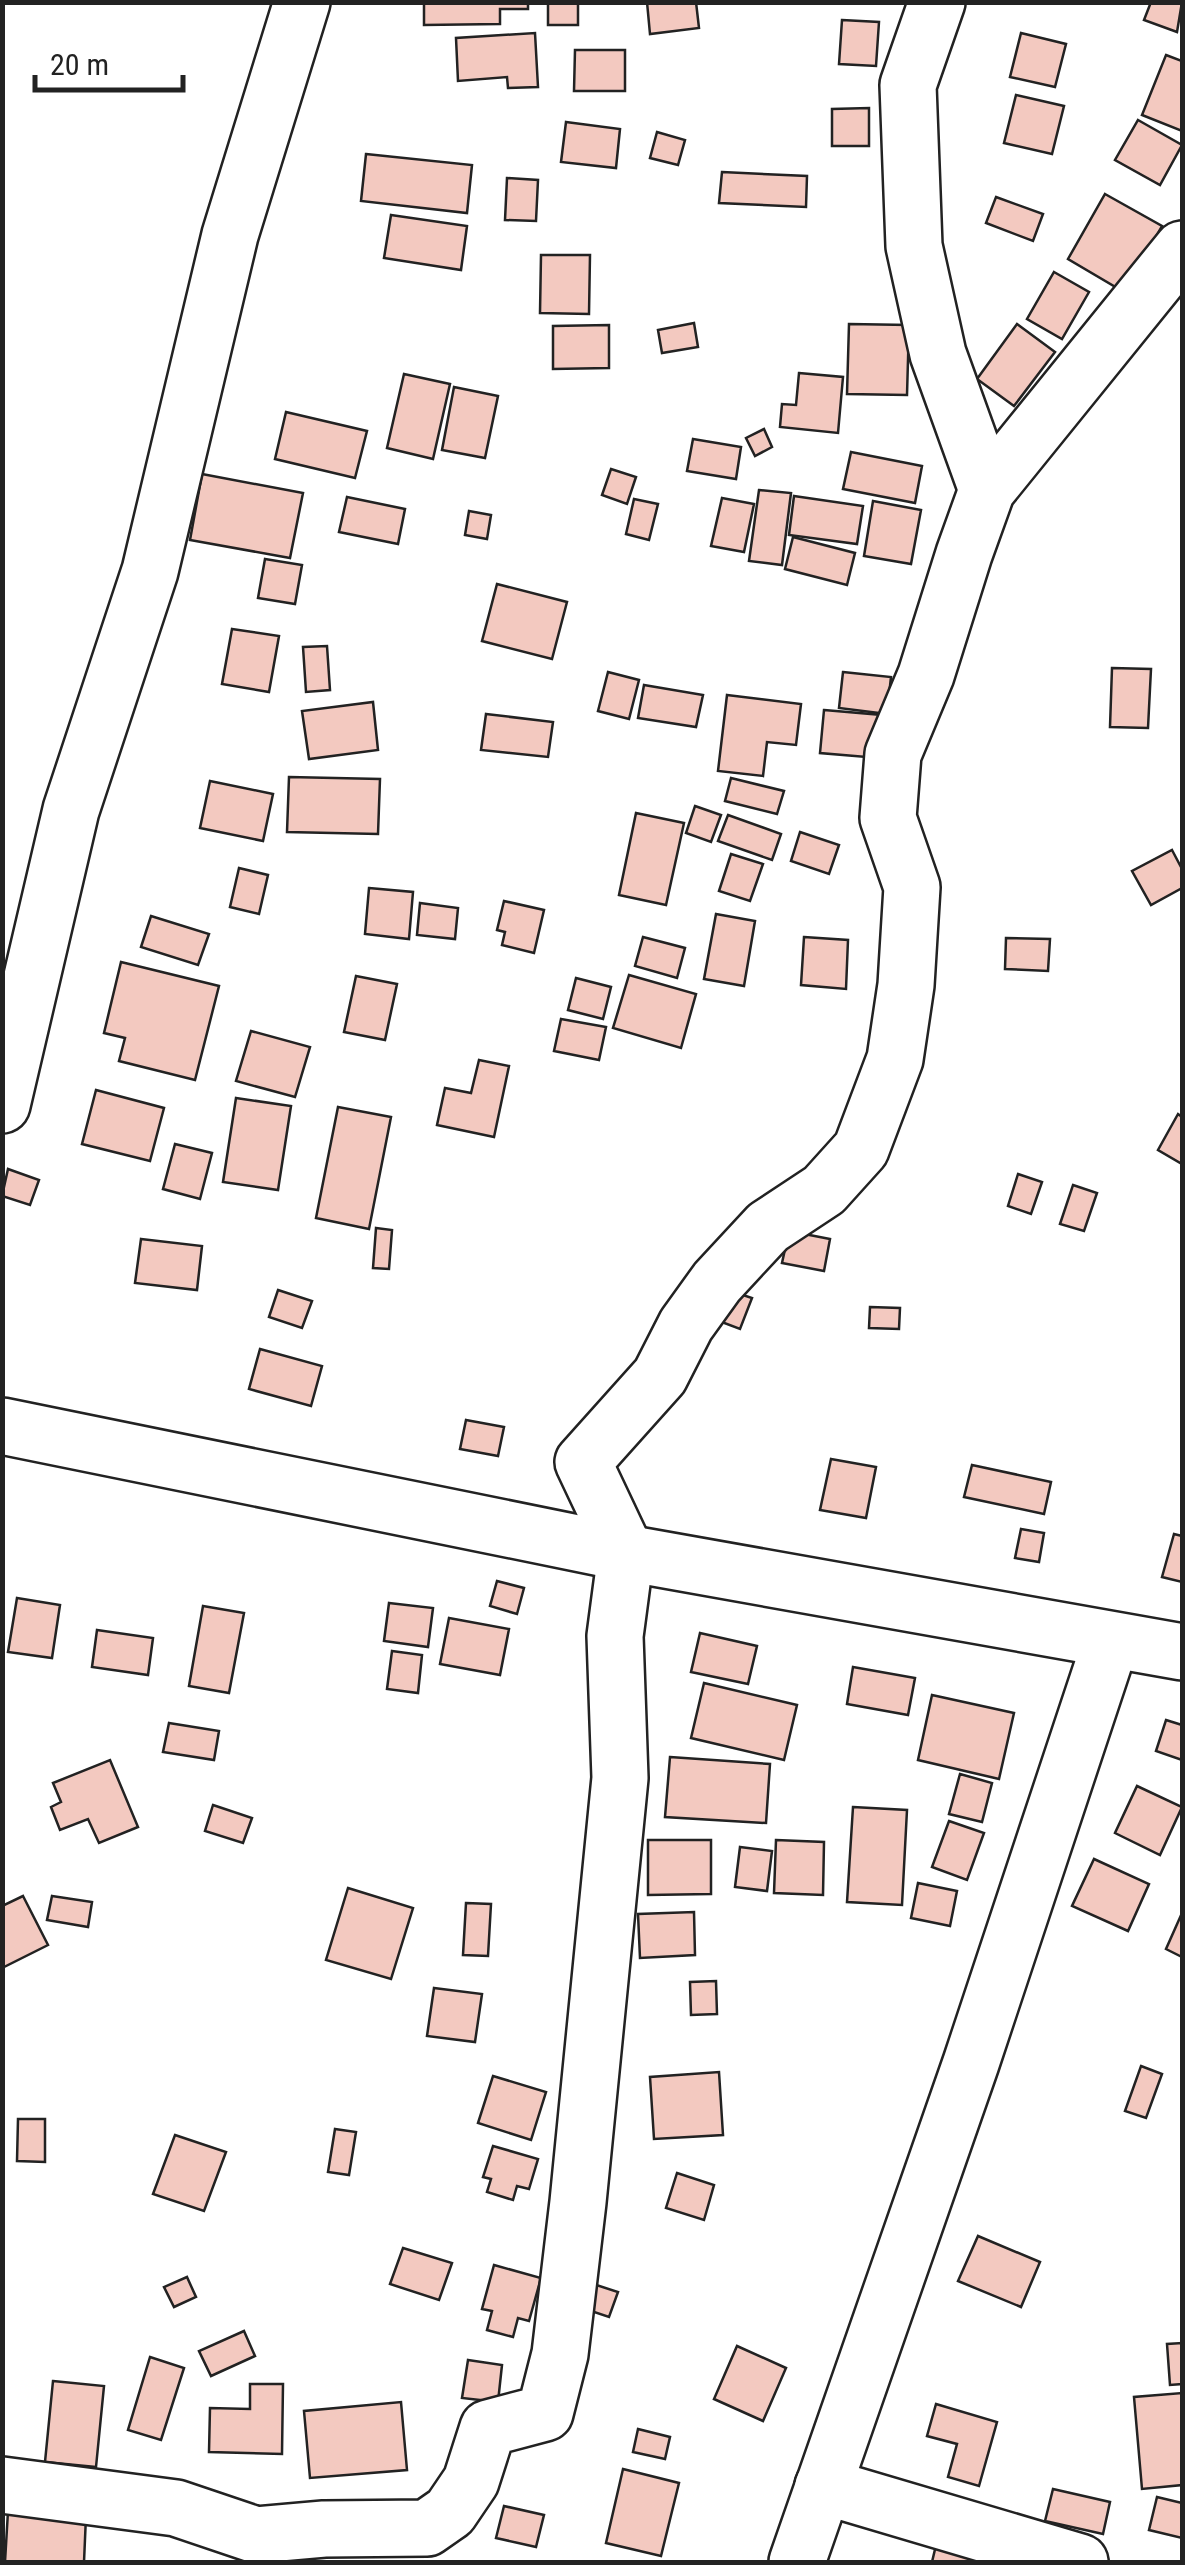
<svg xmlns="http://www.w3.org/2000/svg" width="1185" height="2565" font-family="'Roboto Condensed',sans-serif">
	<rect width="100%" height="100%" fill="#fff"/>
	<!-- building -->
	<g fill="#f3c9c0" stroke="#222" stroke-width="2.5">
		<path d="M424,2H528V9H500V24L424,25Z"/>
		<rect x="548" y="2" width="30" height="23"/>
		<path d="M647,2H696L699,28L650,34Z"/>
		<path d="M1151,2H1182L1177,32L1144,20Z"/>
		<path d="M842,20L879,22L876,66L839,64Z"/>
		<path d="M535,33L538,87L508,88L507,77L458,81L456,38Z"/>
		<path d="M1021,33L1066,44L1055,87L1010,77Z"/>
		<path d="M575,50H625V91H574Z"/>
		<path d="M1166,55L1182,61V131L1142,115Z"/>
		<path d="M1016,95L1064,106L1052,154L1004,143Z"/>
		<path d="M869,108V146H832V109Z"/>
		<path d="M1138,120L1182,145L1160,185L1115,160Z"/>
		<path d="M566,122L620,129L616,168L561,162Z"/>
		<path d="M657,132L685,140L678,165L650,158Z"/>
		<path d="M366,154L472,165L467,213L361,201Z"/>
		<path d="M722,172L807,176L806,207L719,203Z"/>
		<path d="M507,178L538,180L536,221L505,220Z"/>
		<path d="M1105,194L1162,226L1124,292L1068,259Z"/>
		<path d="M996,197L1043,214L1033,241L986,223Z"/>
		<path d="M391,215L467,226L461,270L384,258Z"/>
		<path d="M541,255H590L589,314L540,313Z"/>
		<path d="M1054,272L1089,292L1062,339L1027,319Z"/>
		<path d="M694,323L698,347L662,353L658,330Z"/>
		<path d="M849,324L909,325L907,395L847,394Z"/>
		<path d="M1017,324L1055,352L1014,406L977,379Z"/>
		<path d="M609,325V368L553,369V326Z"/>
		<path d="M799,373L843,377L838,433L780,427L782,404L796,405Z"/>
		<path d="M404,374L450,384L433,459L387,448Z"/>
		<path d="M454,387L498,396L485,458L442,450Z"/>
		<path d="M286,412L367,431L355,478L275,459Z"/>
		<path d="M764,429L772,447L755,456L746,438Z"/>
		<path d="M693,439L741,447L736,479L687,471Z"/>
		<path d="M851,452L922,466L915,503L843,489Z"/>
		<path d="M611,469L636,477L627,504L602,495Z"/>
		<path d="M202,474L303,493L290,558L190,540Z"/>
		<path d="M759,490L791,493L782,565L749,561Z"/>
		<path d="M794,496L863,506L857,544L789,535Z"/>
		<path d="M347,497L405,509L398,544L339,532Z"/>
		<path d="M722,498L754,504L744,552L711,546Z"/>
		<path d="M634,499L658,504L649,540L626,534Z"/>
		<path d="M873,501L921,510L911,564L864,556Z"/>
		<path d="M469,511L491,515L487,539L465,535Z"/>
		<path d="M793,537L855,553L847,585L785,569Z"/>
		<path d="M265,559L302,565L295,604L258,598Z"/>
		<path d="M497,584L567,602L552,659L482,641Z"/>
		<path d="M232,629L279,636L269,692L222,684Z"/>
		<path d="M327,646L330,690L306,692L303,647Z"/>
		<path d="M1112,668L1151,669L1148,728L1110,727Z"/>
		<path d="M608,672L639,680L629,719L598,711Z"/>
		<path d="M843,672L891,677L887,714L839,708Z"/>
		<path d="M644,685L703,695L696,727L638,718Z"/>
		<path d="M727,695L801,704L796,745L767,742L763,776L718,771Z"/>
		<path d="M373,702L378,750L309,759L302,711Z"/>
		<path d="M824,710L882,715L878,758L820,753Z"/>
		<path d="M486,714L553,722L548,757L481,750Z"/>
		<path d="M289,777L380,779L378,834L287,832Z"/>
		<path d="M731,778L784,791L777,814L725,801Z"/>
		<path d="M210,781L273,794L263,841L200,828Z"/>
		<path d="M695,806L721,815L711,842L686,833Z"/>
		<path d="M636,813L684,823L666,905L619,895Z"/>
		<path d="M728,815L781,834L772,860L718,841Z"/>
		<path d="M800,832L839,845L829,874L791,861Z"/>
		<path d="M1172,850L1182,869V888L1151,905L1132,871Z"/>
		<path d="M731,854L763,864L750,901L719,891Z"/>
		<path d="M239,868L268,875L259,914L230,907Z"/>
		<path d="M369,888L413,892L409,939L365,934Z"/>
		<path d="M504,901L544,910L534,953L502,945L505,932L497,930Z"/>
		<path d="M420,903L458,908L455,939L417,935Z"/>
		<path d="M716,914L755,921L744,986L704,979Z"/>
		<path d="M151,916L209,934L198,965L141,947Z"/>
		<path d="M643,937L685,948L677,978L635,966Z"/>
		<path d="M804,937L848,940L846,989L801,985Z"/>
		<path d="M1006,938L1050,939L1048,971L1005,969Z"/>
		<path d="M121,962L219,986L195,1080L119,1061L125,1038L104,1033Z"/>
		<path d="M629,975L696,994L681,1048L613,1028Z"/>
		<path d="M356,976L397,984L385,1040L344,1032Z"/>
		<path d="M576,978L611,987L603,1019L568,1010Z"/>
		<path d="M561,1019L606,1027L599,1060L554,1051Z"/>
		<path d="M251,1031L310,1047L295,1097L236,1081Z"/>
		<path d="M479,1060L509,1066L494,1137L437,1125L445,1088L471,1093Z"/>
		<path d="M96,1090L164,1108L150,1161L82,1144Z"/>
		<path d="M236,1098L291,1106L278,1190L223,1182Z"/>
		<path d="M338,1107L391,1117L369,1229L316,1218Z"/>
		<path d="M1178,1114L1182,1117V1164L1158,1150Z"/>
		<path d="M175,1144L212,1153L200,1199L163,1189Z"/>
		<path d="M8,1169L39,1180L30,1205L2,1196Z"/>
		<path d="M1018,1174L1042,1182L1031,1214L1008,1206Z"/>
		<path d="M1073,1185L1097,1193L1084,1231L1060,1224Z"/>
		<path d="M376,1228L392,1230L389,1269L373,1268Z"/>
		<path d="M789,1231L830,1239L824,1271L782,1263Z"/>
		<path d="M141,1239L202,1246L197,1290L135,1283Z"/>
		<path d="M278,1290L312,1301L302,1328L269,1317Z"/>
		<path d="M731,1291L752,1298L740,1329L719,1321Z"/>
		<path d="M870,1307L900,1308L899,1329L869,1328Z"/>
		<path d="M260,1349L322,1366L311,1406L249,1389Z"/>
		<path d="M466,1420L504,1427L498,1456L460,1449Z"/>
		<path d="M831,1459L876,1467L866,1518L820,1510Z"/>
		<path d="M972,1465L1051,1482L1044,1514L964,1497Z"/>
		<path d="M1021,1529L1044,1533L1039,1562L1015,1558Z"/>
		<path d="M1174,1534L1182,1536V1582L1162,1577Z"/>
		<path d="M497,1581L524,1588L517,1614L490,1606Z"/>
		<path d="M17,1598L60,1605L52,1658L8,1652Z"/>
		<path d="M389,1603L433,1608L428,1647L384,1641Z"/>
		<path d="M203,1606L244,1613L229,1693L189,1686Z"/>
		<path d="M449,1618L509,1629L500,1675L440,1664Z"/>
		<path d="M97,1630L153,1638L148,1675L92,1667Z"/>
		<path d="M700,1633L757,1646L748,1684L691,1672Z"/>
		<path d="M392,1651L422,1655L418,1693L387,1689Z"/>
		<path d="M853,1667L915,1678L908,1715L847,1704Z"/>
		<path d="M704,1683L797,1705L784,1760L691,1738Z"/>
		<path d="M932,1695L1014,1713L999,1779L918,1760Z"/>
		<path d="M1166,1720L1182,1725V1760L1156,1751Z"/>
		<path d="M169,1723L219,1731L214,1760L163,1752Z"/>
		<path d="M670,1757L770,1764L766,1823L665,1817Z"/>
		<path d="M110,1760L138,1827L99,1843L88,1819L60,1830L51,1807L61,1802L53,1783Z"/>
		<path d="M960,1774L992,1783L982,1822L949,1814Z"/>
		<path d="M1137,1786L1182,1807L1160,1855L1115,1833Z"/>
		<path d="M213,1805L252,1818L243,1843L205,1831Z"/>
		<path d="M853,1807L907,1810L902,1905L847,1902Z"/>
		<path d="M949,1821L984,1833L967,1880L932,1867Z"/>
		<path d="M648,1840H711V1894L648,1895Z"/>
		<path d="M776,1840L824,1842L823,1895L774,1893Z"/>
		<path d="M740,1847L772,1851L767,1891L735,1887Z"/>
		<path d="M1094,1859L1149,1884L1128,1931L1072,1906Z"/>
		<path d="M918,1883L957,1891L950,1926L911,1918Z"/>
		<path d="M348,1888L413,1908L391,1979L326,1960Z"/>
		<path d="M23,1896L48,1945L2,1968V1906Z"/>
		<path d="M52,1896L92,1902L88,1927L47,1920Z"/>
		<path d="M466,1903L491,1904L488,1956L463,1955Z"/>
		<path d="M694,1912L695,1955L640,1958L638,1914Z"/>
		<path d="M1182,1913V1957L1166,1949Z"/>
		<path d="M716,1981L717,2014L691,2015L690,1982Z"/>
		<path d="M434,1988L482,1994L475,2042L427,2036Z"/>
		<path d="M1141,2066L1162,2074L1146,2118L1125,2111Z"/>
		<path d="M719,2072L723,2135L654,2139L650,2077Z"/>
		<path d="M493,2076L546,2092L531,2140L478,2123Z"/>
		<path d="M18,2119H45V2162L17,2161Z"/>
		<path d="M335,2129L356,2132L349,2175L328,2172Z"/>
		<path d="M175,2135L226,2152L204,2211L153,2194Z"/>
		<path d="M493,2146L538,2159L529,2189L517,2186L513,2200L487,2192L491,2179L483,2177Z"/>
		<path d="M677,2173L714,2185L704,2220L666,2208Z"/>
		<path d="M978,2236L1040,2262L1021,2307L958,2281Z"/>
		<path d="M403,2248L452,2263L439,2300L390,2284Z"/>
		<path d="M494,2265L541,2278L529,2321L518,2318L513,2337L487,2330L492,2311L482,2309Z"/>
		<path d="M187,2277L196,2297L174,2307L164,2287Z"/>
		<path d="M587,2282L618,2292L609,2317L579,2307Z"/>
		<path d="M244,2331L255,2356L211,2376L199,2351Z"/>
		<path d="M1182,2343V2384L1170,2385L1167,2344Z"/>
		<path d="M737,2346L786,2368L763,2421L714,2399Z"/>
		<path d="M150,2357L184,2368L161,2440L128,2430Z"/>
		<path d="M468,2360L502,2365L498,2402L462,2398Z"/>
		<path d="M53,2381L104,2386L96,2467L45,2462Z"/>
		<path d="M250,2384H283L282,2454L209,2452L210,2408L250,2409Z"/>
		<path d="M1182,2393V2485L1142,2489L1134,2397Z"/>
		<path d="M401,2402L407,2470L310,2478L304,2411Z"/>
		<path d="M936,2404L997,2422L979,2486L948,2477L957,2444L927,2436Z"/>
		<path d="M638,2429L670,2437L665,2459L633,2452Z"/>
		<path d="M623,2469L679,2483L661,2556L606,2543Z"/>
		<path d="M1053,2489L1110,2502L1103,2534L1045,2521Z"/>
		<path d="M1157,2497L1182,2503V2538L1149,2530Z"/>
		<path d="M504,2506L544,2515L536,2547L496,2538Z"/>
		<path d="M8,2511L86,2516L84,2562H5Z"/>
		<path d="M937,2541L1032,2562H932Z"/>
	</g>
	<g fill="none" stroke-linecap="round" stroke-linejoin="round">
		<!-- minor casing -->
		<g stroke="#222" stroke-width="60">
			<g id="minor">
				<path d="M937,2L908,85L914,246L938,354L987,490"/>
				<path d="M2,1105L71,810L150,571L230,235L302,2"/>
				<path d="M2,1426L626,1553L1182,1652"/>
				<path d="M2,2485L176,2508L256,2535L324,2529L427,2528L450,2512L471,2481L488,2428L545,2413L560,2354L578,2202L620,1778L615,1636L626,1553L583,1462L660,1376L686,1325L717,1282L768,1227L824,1190L861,1149L895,1059L906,985L912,887L888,818L893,754L926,675L964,554L987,490L1182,249"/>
				<path d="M823,2486L1080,2562"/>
				<path d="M797,2562L971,2063L1111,1641"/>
			</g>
		</g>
		<!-- minor -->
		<use href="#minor" stroke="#fff" stroke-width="55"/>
	</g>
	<!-- border -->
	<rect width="1185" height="2565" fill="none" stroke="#222222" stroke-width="10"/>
	<!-- scale -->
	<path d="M35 75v15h148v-15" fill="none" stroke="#222222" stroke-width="5"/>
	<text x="50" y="75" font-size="30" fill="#222222" stroke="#ffffff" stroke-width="8" paint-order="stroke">20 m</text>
</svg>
